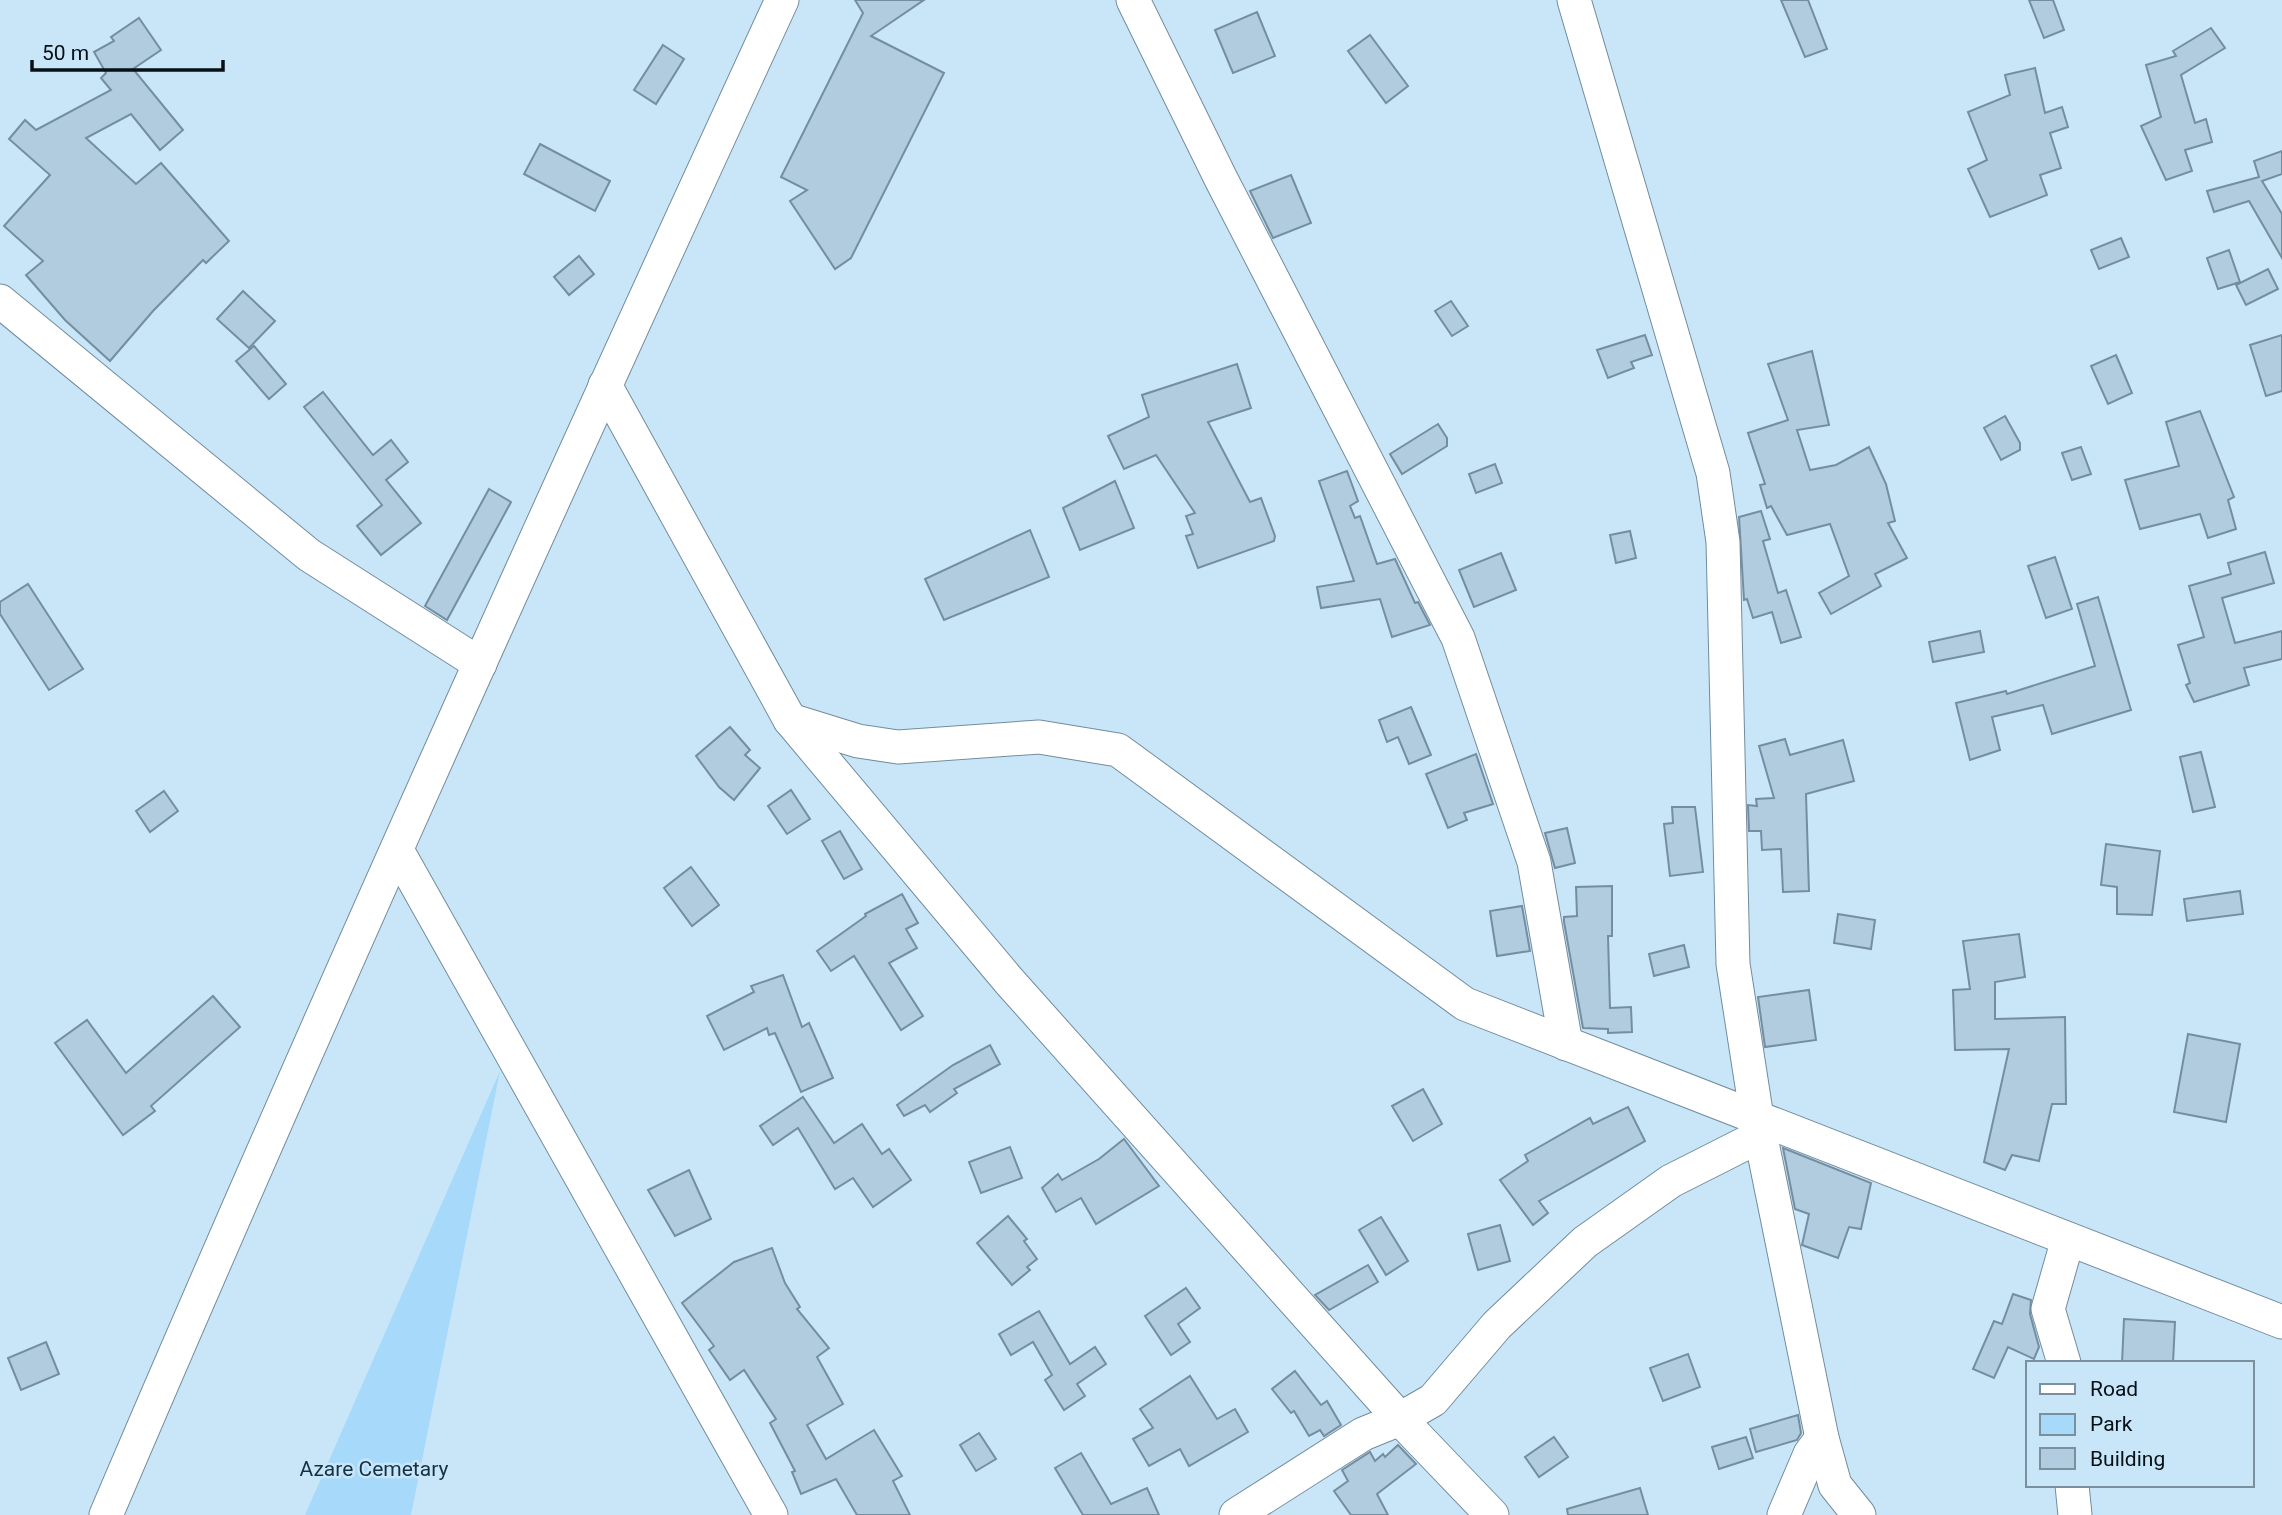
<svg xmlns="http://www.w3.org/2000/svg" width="2282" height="1515" font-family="Roboto,sans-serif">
	<rect width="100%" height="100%" fill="#c9e6f9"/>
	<!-- green -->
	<path fill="#a7d9fa" d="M500,1071L411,1515H305Z"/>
	<!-- building -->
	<g fill="#b1ccdf" stroke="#748ea0" stroke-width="2">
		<path d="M855,0H924L871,36L944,73L851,258L835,269L790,201L807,190L781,177L863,13Z"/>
		<path d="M1781,0H1808L1827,49L1805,57Z"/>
		<path d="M2029,0H2053L2064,30L2044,38Z"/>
		<path d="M1257,12L1275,56L1233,73L1215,30Z"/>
		<path d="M139,18L161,50L133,69L183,130L160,150L131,114L86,138L136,184L161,163L229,241L206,263L203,260L153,311L110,361L65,320L26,275L43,261L4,226L50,175L9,139L25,120L36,130L111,90L101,78L106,73L94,52L114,41L111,37Z"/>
		<path d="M2211,28L2225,48L2181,75L2195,123L2206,119L2212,142L2185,150L2192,171L2166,180L2141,126L2161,117L2146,65L2176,56L2173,51Z"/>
		<path d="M1370,35L1408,86L1386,103L1348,51Z"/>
		<path d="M663,45L684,59L656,104L634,90Z"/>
		<path d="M2035,68L2045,113L2062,107L2068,127L2050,133L2061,168L2040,175L2047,195L1990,217L1968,169L1987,160L1968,112L2010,95L2005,75Z"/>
		<path d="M540,144L610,181L595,211L524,174Z"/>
		<path d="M2282,151V174L2262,181L2282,214V258L2249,201L2214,212L2207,191L2259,177L2254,161Z"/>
		<path d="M1291,175L1311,223L1273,238L1250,191Z"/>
		<path d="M2121,238L2129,257L2099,269L2091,250Z"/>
		<path d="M2229,250L2240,282L2218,289L2207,258Z"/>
		<path d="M579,256L594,274L569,295L554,277Z"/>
		<path d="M2268,269L2278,289L2246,305L2236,285Z"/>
		<path d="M243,291L275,321L249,348L217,319Z"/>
		<path d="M1451,301L1468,326L1452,336L1435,311Z"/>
		<path d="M1645,335L1652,355L1631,362L1634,368L1608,378L1597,350Z"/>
		<path d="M2282,335V391L2266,396L2250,345Z"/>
		<path d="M254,346L286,384L269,399L236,361Z"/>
		<path d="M1812,351L1829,425L1797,430L1810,470L1836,465L1869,447L1886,484L1895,521L1888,523L1907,558L1875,574L1881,586L1831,614L1819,593L1849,576L1830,524L1787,535L1771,506L1767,508L1760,485L1765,484L1748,433L1788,420L1768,364Z"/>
		<path d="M2116,355L2132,393L2108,404L2091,366Z"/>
		<path d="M1237,364L1251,408L1208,422L1250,502L1261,498L1275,536L1274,541L1198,568L1186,536L1193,534L1186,516L1195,513L1156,455L1124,469L1108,436L1149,417L1142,395Z"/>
		<path d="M323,392L373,455L391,440L408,462L386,480L421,523L381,555L357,526L382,505L304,407Z"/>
		<path d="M2200,411L2234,497L2228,500L2236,529L2208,538L2200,514L2140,529L2125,480L2179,466L2166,422Z"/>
		<path d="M2005,416L2020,443V450L2001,460L1984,428Z"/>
		<path d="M1438,424L1447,438V446L1402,474L1390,454Z"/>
		<path d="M2081,447L2091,474L2072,480L2062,453Z"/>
		<path d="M1495,464L1502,483L1476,493L1469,474Z"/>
		<path d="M1347,471L1358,501L1350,506L1355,518L1360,516L1377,564L1395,559L1415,603L1418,602L1430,625L1392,637L1380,599L1321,608L1317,587L1354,581L1319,481Z"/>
		<path d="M1115,481L1134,528L1080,550L1063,508Z"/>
		<path d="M489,489L511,502L447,620L425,606Z"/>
		<path d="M1761,511L1770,539L1763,541L1778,593L1786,590L1801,637L1781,643L1772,612L1753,618L1747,599L1744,600L1739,517Z"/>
		<path d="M1030,530L1049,577L944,620L925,579Z"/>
		<path d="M1630,531L1636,558L1616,563L1610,535Z"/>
		<path d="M2265,552L2274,583L2222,598L2235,643L2282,631V659L2244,668L2249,685L2194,702L2186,685L2190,683L2178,645L2204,637L2189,586L2231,574L2228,563Z"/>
		<path d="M1501,553L1516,590L1474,607L1459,570Z"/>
		<path d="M2055,557L2072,609L2046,618L2028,566Z"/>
		<path d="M28,584L83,669L49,690L0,614V602Z"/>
		<path d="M2098,597L2131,710L2052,734L2043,705L1992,717L2000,750L1970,760L1956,703L2006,691L2007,694L2095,666L2077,604Z"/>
		<path d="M1980,631L1984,652L1933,662L1929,642Z"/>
		<path d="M1411,707L1431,755L1409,764L1398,737L1387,742L1379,720Z"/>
		<path d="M730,727L750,750L745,755L760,768L734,800L719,787L696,756Z"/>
		<path d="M1785,739L1790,755L1843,740L1854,781L1806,794L1809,891L1783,892L1781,849L1762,850L1761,831H1749L1748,805L1757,806L1756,799L1774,798L1759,746Z"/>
		<path d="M2201,752L2215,807L2193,812L2180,757Z"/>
		<path d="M1476,754L1493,804L1464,813L1467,820L1448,828L1426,774Z"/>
		<path d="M791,790L810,819L787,834L768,806Z"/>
		<path d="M164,791L178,811L150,832L136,811Z"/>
		<path d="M1672,807H1695L1703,872L1670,876L1664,824L1673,823Z"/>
		<path d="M1567,828L1575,863L1555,868L1545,833Z"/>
		<path d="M840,831L862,869L844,879L822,841Z"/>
		<path d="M2106,844L2160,851L2152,915L2117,914V887L2101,885Z"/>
		<path d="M691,867L719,905L692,926L664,888Z"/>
		<path d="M1612,886V936H1608L1610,1008L1631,1007L1632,1032L1608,1033V1029L1583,1028L1564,922V917L1577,916L1576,887Z"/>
		<path d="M2240,891L2243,914L2187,921L2184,899Z"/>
		<path d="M902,894L918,923L906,929L917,948L889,963L923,1016L901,1030L854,956L831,971L817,951L866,916L865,914Z"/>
		<path d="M1522,906L1530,951L1497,956L1490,911Z"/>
		<path d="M1838,914L1875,920L1871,949L1834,943Z"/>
		<path d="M2019,934L2025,977L1995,982V1019L2065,1017L2066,1104H2052L2039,1161L2012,1155L2005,1170L1984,1162L2009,1049L1955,1050L1953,990L1970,989L1963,941Z"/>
		<path d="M1684,945L1689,967L1654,976L1649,954Z"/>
		<path d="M783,975L802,1027L809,1023L833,1078L801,1092L775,1033L769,1035L767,1028L724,1050L707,1016L754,992L751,986Z"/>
		<path d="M1809,990L1816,1040L1765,1047L1758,997Z"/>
		<path d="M213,996L240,1027L151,1106L155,1111L123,1135L55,1043L87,1020L126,1073Z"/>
		<path d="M2188,1034L2240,1044L2226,1122L2174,1112Z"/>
		<path d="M990,1045L1000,1064L954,1089L957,1093L930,1112L925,1105L904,1116L897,1105L953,1065Z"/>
		<path d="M1423,1089L1442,1124L1413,1141L1392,1106Z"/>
		<path d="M803,1097L834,1143L862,1124L882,1154L889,1149L911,1180L873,1207L853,1178L835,1189L798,1128L773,1145L760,1126Z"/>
		<path d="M1628,1107L1645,1141L1539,1201L1548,1213L1533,1225L1500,1180L1528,1161L1525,1155L1590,1118L1593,1124Z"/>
		<path d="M1124,1139L1159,1186L1096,1224L1081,1198L1056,1212L1042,1188L1058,1174L1062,1180L1099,1159Z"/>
		<path d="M1010,1147L1022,1178L981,1193L969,1162Z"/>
		<path d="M1783,1148L1871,1183L1861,1229L1849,1227L1838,1258L1802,1245L1809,1214L1795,1209Z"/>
		<path d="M689,1170L711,1219L675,1236L648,1190Z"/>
		<path d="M1008,1216L1027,1239L1024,1241L1037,1259L1027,1267L1030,1270L1012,1285L977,1243Z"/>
		<path d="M1381,1217L1408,1261L1386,1275L1359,1230Z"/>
		<path d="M1500,1225L1510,1261L1478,1270L1468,1234Z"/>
		<path d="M772,1248L785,1283L800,1307L797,1309L829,1348L817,1357L843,1404L807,1425L826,1459L874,1430L902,1476L893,1481L910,1515H857L836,1479L801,1494L792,1472L795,1471L770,1423L776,1419L744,1370L730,1380L709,1350L714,1346L682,1303L734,1262Z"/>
		<path d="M1368,1265L1378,1282L1329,1310L1315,1295Z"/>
		<path d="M1186,1288L1200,1308L1178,1324L1190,1342L1171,1355L1145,1316Z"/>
		<path d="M2013,1294L2031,1300L2030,1314L2039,1347L2034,1359L2008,1347L1994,1378L1973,1369L1994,1321L2002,1324Z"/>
		<path d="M1039,1311L1070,1364L1095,1347L1106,1364L1077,1384L1085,1396L1064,1410L1045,1380L1052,1375L1033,1342L1011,1355L999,1334Z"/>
		<path d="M2124,1319L2175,1322L2173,1363H2122Z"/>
		<path d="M46,1342L59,1374L21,1390L8,1358Z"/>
		<path d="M1688,1354L1700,1387L1663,1401L1650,1368Z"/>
		<path d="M1295,1371L1321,1405L1327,1401L1341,1425L1324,1436L1320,1430L1309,1436L1294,1411L1291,1413L1272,1389Z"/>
		<path d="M1190,1376L1217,1419L1235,1409L1248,1432L1189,1466L1180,1449L1149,1466L1133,1439L1153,1428L1140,1409Z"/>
		<path d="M1798,1415L1801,1433L1797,1440L1756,1452L1750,1429Z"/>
		<path d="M979,1433L996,1459L976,1471L960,1445Z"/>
		<path d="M1554,1437L1568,1457L1539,1477L1525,1457Z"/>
		<path d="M1746,1437L1753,1458L1719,1469L1712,1447Z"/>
		<path d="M1398,1445L1416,1464L1377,1494L1388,1515H1351L1334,1491L1348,1481L1342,1470L1370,1452L1375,1461L1383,1454L1385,1457Z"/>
		<path d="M1081,1453L1111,1504L1147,1488L1159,1515H1083L1055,1468Z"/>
		<path d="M1640,1488L1648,1515H1568L1567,1509Z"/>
	</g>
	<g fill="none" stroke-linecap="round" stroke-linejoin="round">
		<!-- minor casing -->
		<g stroke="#728c9e" stroke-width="35">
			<g id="minor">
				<path d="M1133,0L1221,179L1458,638L1534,862L1566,1044"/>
				<path d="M1574,0L1713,473L1723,542L1733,964L1757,1118L1822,1438L1835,1485L1859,1515"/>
				<path d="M0,301L309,555L480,664"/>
				<path d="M605,385L790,720L1009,981L1400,1419L1492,1515"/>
				<path d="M790,720L858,741L898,747L1039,737L1118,750L1465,1004L2282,1322"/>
				<path d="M397,850L771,1515"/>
				<path d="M2064,1363L2048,1309L2068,1239"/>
				<path d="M2072,1485L2075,1515"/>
				<path d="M106,1515C323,1006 551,502 782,0"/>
				<path d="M1236,1515L1363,1434L1400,1419L1433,1400L1497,1325L1585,1242L1671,1181L1760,1136"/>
				<path d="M1784,1515L1810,1454L1822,1438"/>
			</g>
		</g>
		<!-- minor -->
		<use href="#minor" stroke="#fff" stroke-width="33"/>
	</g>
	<g text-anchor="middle" stroke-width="5" stroke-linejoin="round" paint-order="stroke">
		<!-- park labels -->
		<g font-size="21" fill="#143244" stroke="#c9e6f9">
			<text x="374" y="1476">Azare Cemetary</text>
		</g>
	</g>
	<!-- legend -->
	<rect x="2026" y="1361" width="228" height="126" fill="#c9e6f9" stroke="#7b909e" stroke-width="2"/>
	<rect x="2040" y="1384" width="35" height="10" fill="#ffffff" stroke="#7b909e" stroke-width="2"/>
	<text x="2090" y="1396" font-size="21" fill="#061016">Road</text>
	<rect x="2040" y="1414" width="35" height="21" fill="#a7d9fa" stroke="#7b909e" stroke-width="2"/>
	<text x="2090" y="1431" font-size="21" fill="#061016">Park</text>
	<rect x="2040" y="1448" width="35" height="21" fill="#b1ccdf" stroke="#7b909e" stroke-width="2"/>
	<text x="2090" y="1466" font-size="21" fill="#061016">Building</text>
	<!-- scale -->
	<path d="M32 60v10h191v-10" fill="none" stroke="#061016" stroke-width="3.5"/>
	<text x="42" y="60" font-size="21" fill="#061016" stroke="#c9e6f9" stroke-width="5" paint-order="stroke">50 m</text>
</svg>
